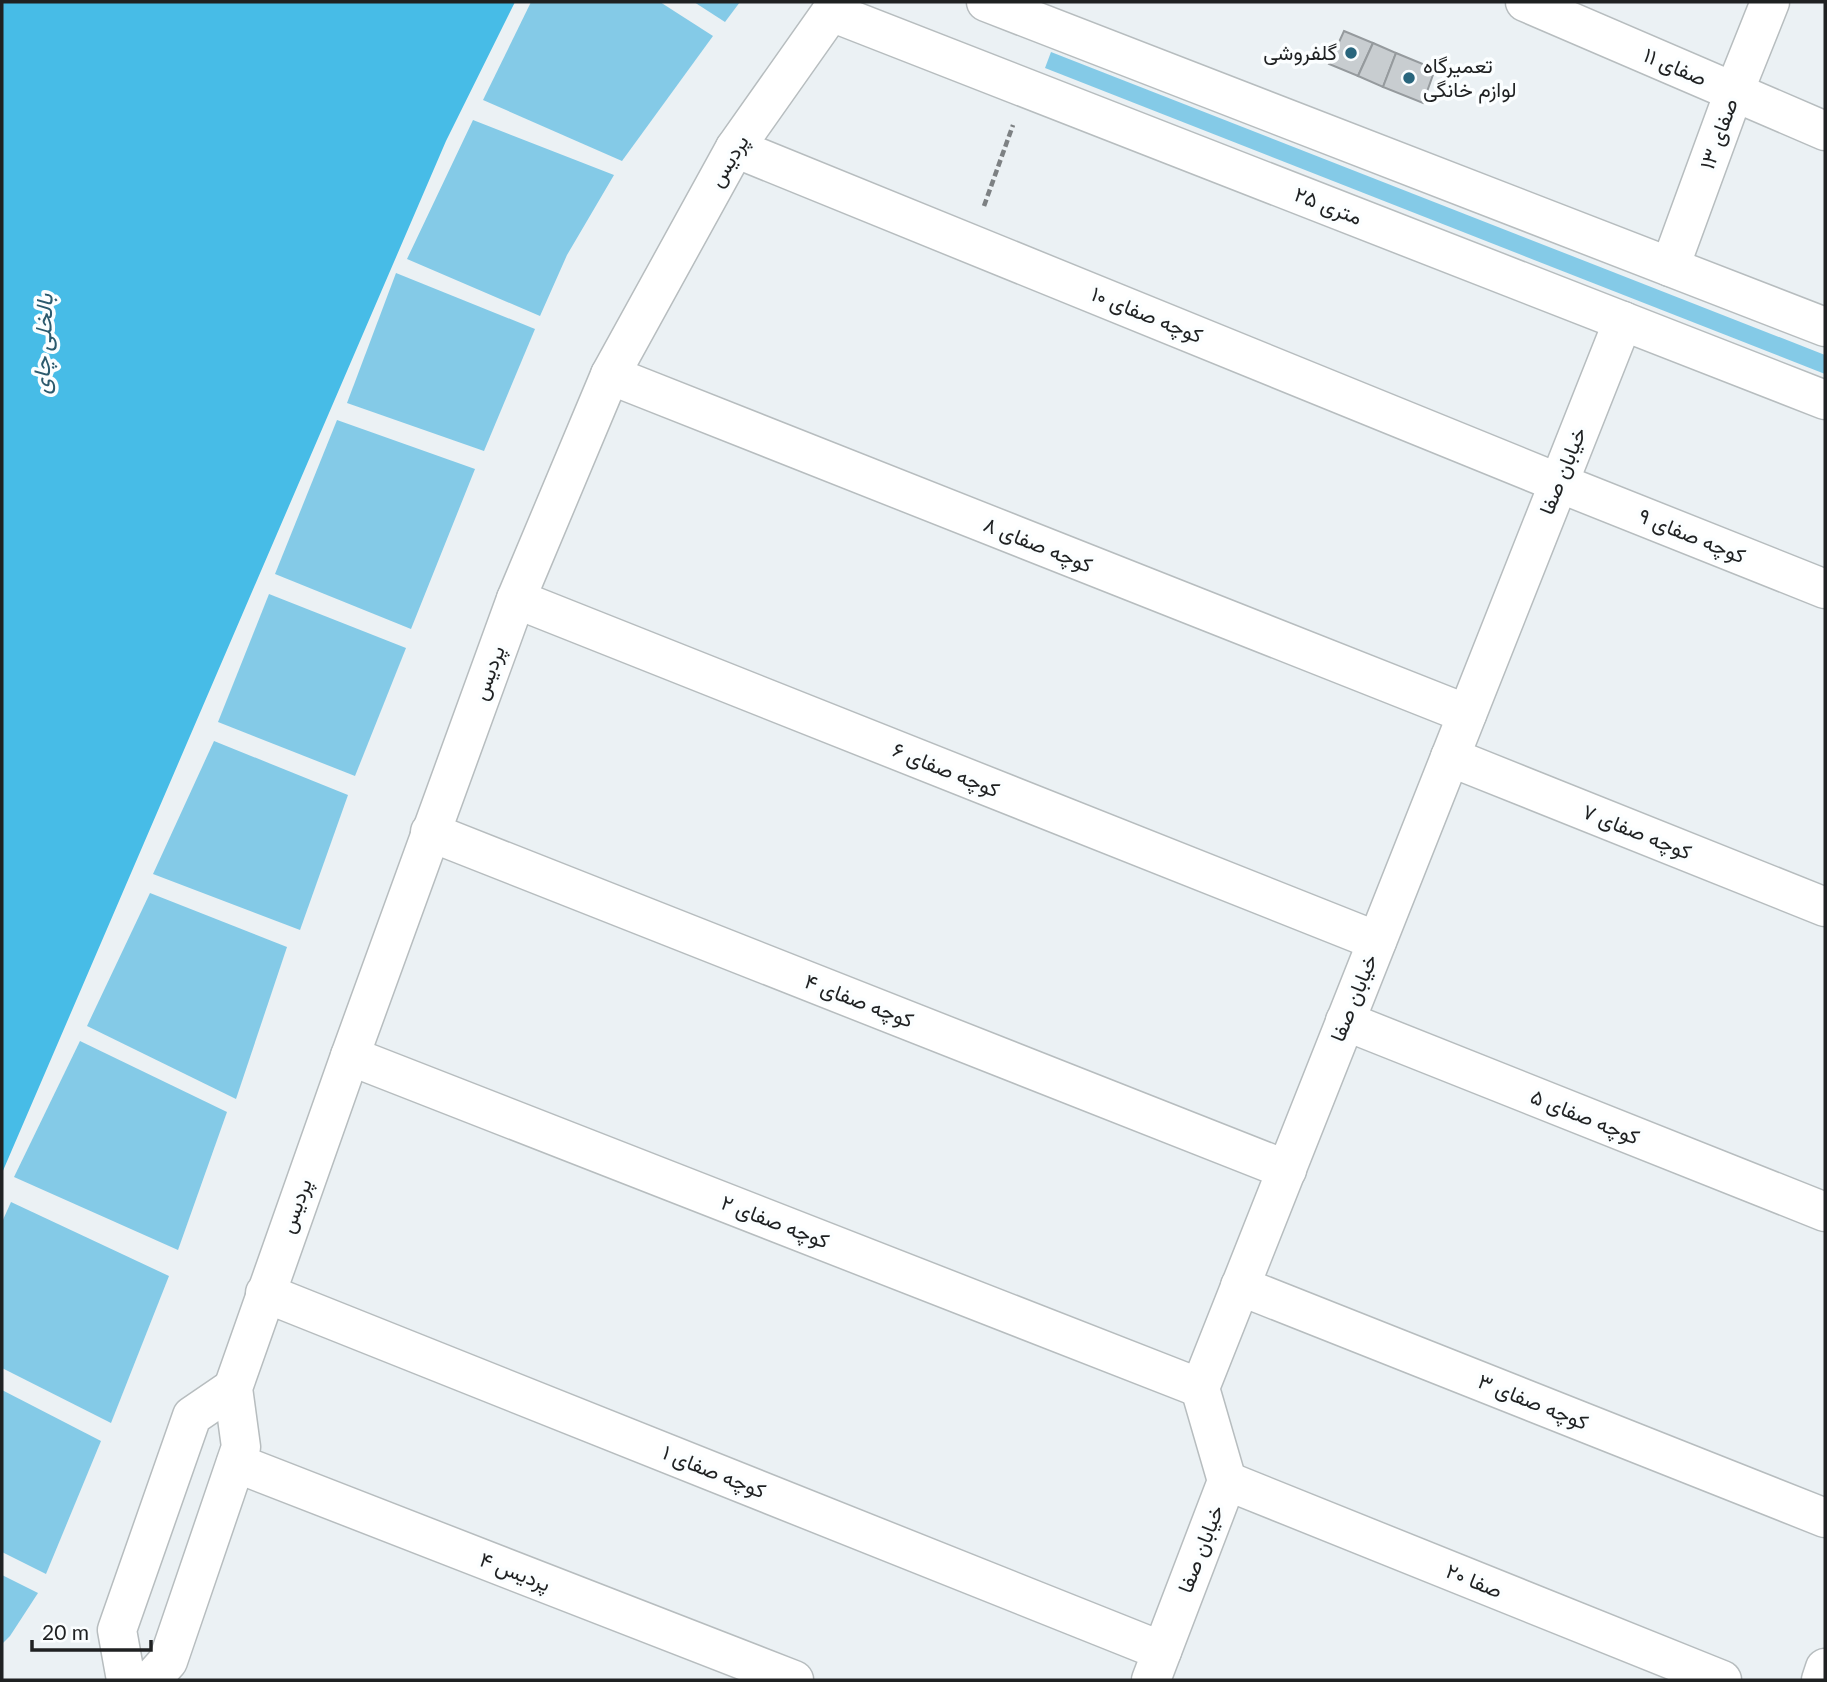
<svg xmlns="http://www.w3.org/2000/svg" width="1827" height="1682" font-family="Lato,Vazirmatn,sans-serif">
	<rect width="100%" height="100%" fill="#ebf1f4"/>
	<!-- green -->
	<g fill="#84cae7">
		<path d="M531,2H660L713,36L622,161L483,100Z"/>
		<path d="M694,2H740L725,22Z"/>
		<path d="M1051,52L1825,355V374L1045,68Z"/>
		<path d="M473,120L614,175L567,255L540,316L407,259Z"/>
		<path d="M396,273L535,329L484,451L347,403Z"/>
		<path d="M337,420L475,469L411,629L275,574Z"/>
		<path d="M269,594L406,648L355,776L218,722Z"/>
		<path d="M214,741L348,795L300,930L153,874Z"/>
		<path d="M150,893L287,947L236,1099L87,1026Z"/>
		<path d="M80,1041L227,1112L178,1250L14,1177Z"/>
		<path d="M11,1202L169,1276L111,1423L2,1368V1222Z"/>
		<path d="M2,1390L101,1441L46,1574L2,1552Z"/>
		<path d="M2,1575L38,1593L10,1636L2,1644Z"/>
	</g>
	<!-- water -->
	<path fill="#47bce7" d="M2,2H515L446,141L2,1173Z"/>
	<!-- building -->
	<g fill="#c8cdd0" stroke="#959a9d" stroke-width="2">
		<path d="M1344,31L1373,43L1358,76L1329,64Z"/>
		<path d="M1373,43L1396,53L1383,87L1358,76Z"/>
		<path d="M1396,53L1435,69L1423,103L1383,87Z"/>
	</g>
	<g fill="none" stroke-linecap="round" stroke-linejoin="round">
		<!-- minor casing -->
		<g stroke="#b7bdbf" stroke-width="41">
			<g id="minor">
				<path d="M986,2L1825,327"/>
				<path d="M1525,2L1825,131"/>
				<path d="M831,12L1825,400"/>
				<path d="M735,148L1559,483L1825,589"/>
				<path d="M1670,267L1734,92L1770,2"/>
				<path d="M610,375L1467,714"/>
				<path d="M516,599L1377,941"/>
				<path d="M1450,757L1825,907"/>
				<path d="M430,832L1287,1170"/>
				<path d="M1345,1021L1825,1212"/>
				<path d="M350,1056L1200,1388"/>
				<path d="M1240,1286L1825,1518"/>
				<path d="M265,1293L1162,1651"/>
				<path d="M236,1463L794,1680"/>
				<path d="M1227,1481L1722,1680"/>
				<path d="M126,1680L117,1630L192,1416L233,1388"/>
				<path d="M151,1680L168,1661L241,1447L233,1388L350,1056L516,599L610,375L735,148L838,2"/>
				<path d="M1151,1680L1227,1481L1200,1388L1623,321"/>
				<path d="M1821,1680L1825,1668"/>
			</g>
		</g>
		<!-- path -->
		<path stroke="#7d8183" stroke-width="4.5" stroke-dasharray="7 3.5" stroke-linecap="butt" d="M984,206L1013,125"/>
		<!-- minor -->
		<use href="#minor" stroke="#fff" stroke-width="38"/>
	</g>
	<!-- markers -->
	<g fill="#29667d" stroke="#fbfeff" stroke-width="2.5">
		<circle cx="1351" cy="53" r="7"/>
		<circle cx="1409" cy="78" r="7"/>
	</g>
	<g text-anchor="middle" stroke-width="7" stroke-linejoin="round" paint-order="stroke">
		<!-- poi labels -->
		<g font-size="21" fill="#1f2122" stroke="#fbfeff" text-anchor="end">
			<text x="1337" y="60">گلفروشی</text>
			<text x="1423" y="73" text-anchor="start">تعمیرگاه<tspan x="1423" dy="24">لوازم خانگی</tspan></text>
		</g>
		<!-- street labels -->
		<g font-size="21" fill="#1f2122" stroke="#fbfeff">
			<text transform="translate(1675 67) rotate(23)" y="7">صفای ۱۱</text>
			<text transform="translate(1719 134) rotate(-70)" y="7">صفای ۱۳</text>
			<text transform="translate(729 161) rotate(-59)" y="7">پردیس</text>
			<text transform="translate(1328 206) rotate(21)" y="7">۲۵ متری</text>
			<text transform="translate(1147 315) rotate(22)" y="7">کوچه صفای ۱۰</text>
			<text transform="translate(1563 471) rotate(-68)" y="7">خیابان صفا</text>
			<text transform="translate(1692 536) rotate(22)" y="7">کوچه صفای ۹</text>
			<text transform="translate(1038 545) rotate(22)" y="7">کوچه صفای ۸</text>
			<text transform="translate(489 673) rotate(-70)" y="7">پردیس</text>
			<text transform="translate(946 770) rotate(22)" y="7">کوچه صفای ۶</text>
			<text transform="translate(1637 832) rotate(22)" y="7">کوچه صفای ۷</text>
			<text transform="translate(1354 998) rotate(-68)" y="7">خیابان صفا</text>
			<text transform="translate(859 1001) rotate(21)" y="7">کوچه صفای ۴</text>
			<text transform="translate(1585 1117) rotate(22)" y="7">کوچه صفای ۵</text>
			<text transform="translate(296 1206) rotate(-70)" y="7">پردیس</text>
			<text transform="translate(775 1222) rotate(21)" y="7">کوچه صفای ۲</text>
			<text transform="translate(1533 1402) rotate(22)" y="7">کوچه صفای ۳</text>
			<text transform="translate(714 1472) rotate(22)" y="7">کوچه صفای ۱</text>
			<text transform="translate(1201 1549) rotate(-69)" y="7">خیابان صفا</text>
			<text transform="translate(515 1572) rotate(21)" y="7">پردیس ۴</text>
			<text transform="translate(1474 1581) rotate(22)" y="7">صفا ۲۰</text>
		</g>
		<!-- water labels -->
		<g font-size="23" font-style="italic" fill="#2b5a6d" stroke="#fbfeff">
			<text transform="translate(43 344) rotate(-88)" y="8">بالخلی چای</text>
		</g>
	</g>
	<!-- border -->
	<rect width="1827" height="1682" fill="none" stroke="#1f2122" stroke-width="7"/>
	<!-- scale -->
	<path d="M32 1640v10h119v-10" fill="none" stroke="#1f2122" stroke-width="3.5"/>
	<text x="42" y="1640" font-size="21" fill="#1f2122" stroke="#fbfeff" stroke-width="5" paint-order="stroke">20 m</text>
</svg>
